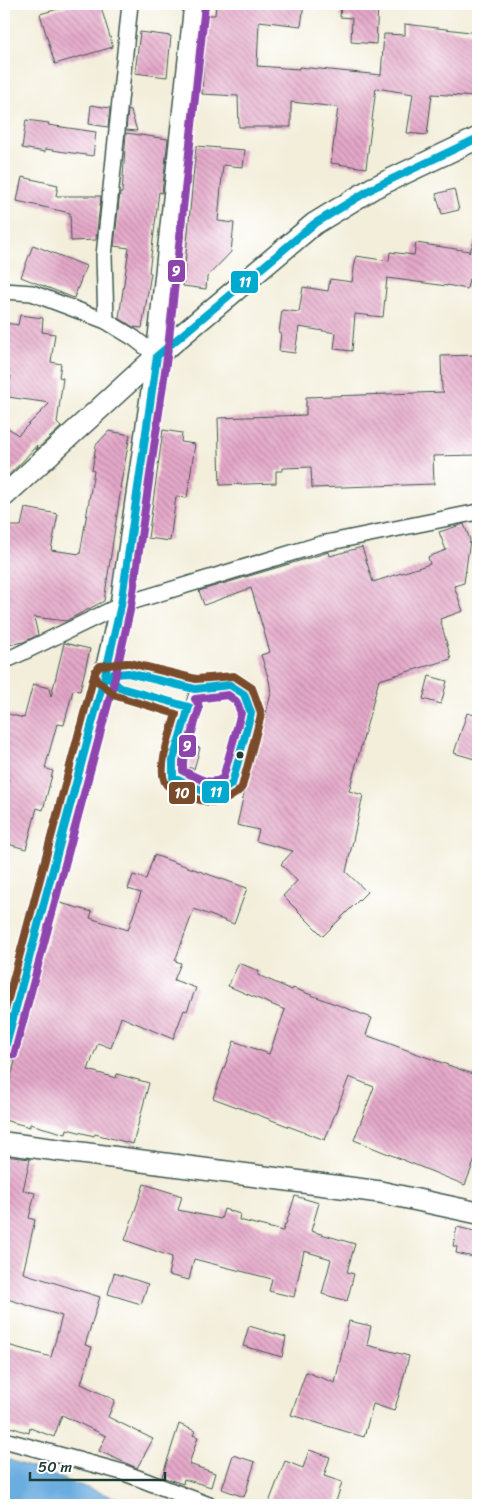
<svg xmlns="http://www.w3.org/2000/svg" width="482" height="1509" font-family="Sriracha,sans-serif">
	<defs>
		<pattern id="building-back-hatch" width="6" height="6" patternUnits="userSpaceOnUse" patternTransform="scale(1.25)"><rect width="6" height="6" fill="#e5a8c9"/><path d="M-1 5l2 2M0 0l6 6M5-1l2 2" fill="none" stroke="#b98aa4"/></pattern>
	</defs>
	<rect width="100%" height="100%" fill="#fff"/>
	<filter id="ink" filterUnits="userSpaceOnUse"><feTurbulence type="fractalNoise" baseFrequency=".02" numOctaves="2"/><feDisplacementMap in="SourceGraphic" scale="10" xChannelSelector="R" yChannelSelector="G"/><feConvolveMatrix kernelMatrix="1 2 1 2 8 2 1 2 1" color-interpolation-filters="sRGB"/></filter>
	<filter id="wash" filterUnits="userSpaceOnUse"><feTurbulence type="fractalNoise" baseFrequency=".0096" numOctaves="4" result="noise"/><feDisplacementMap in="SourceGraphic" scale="20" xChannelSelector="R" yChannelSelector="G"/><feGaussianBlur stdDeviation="1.12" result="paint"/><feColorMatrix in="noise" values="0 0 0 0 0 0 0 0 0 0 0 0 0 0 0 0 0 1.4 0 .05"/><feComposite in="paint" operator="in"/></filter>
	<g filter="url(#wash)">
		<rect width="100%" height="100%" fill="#f3eeda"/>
		<!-- water -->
		<path fill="#6cade0" stroke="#46758a" d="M4,1458L127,1502V1505H4Z"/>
		<g id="blocks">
			<!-- building -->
			<g fill="url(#building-back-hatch)">
				<path d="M76,4H100L113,47L55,64L40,14Z"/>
				<path d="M216,4H304L301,26L259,21L257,66L299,69V67L381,75L384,34L405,35V24L478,33V97L432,94L427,135L407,133L413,94L376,88L366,168L331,163L338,107L291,102V127H239L238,96L202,94L206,15H215Z"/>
				<path d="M341,4H378L376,44L351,42L352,18L340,17Z"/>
				<path d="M140,32L171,36L167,77L135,73Z"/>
				<path d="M91,105L110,108L108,127L89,124Z"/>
				<path d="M128,110L131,111L137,131L126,130Z"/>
				<path d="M26,120L49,123L48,125L96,132L93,156L45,149V152L22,148Z"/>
				<path d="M126,133L168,139L162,193L159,192L149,272L151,273L142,328L133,327L119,318L129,248L114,246L120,193H122Z"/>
				<path d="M196,146L245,150L243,167L223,165L218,221L234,223L231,252L207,277L206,289L183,286Z"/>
				<path d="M22,177L58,185L56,196H101L96,240L71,241L70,213L17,201Z"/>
				<path d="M454,189L459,210L442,214L436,194Z"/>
				<path d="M478,233V280L469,279L467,289L447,285V286L387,278L383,317L355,314L352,351L334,349L336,333L299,327L295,353L279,351L281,333H279L282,310L299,312L303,287L328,291L330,279L352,282L356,256L389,261L390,252L414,255L416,243L469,251V253Z"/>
				<path d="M33,245L86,266L74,298L21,277Z"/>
				<path d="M20,315L43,318L42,332L55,334L51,362L61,364L59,377L63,378L57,423L61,427L36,450L37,445L22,462L4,479V425L18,435L50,403L8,397L11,376L4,375V341L6,323L18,325Z"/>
				<path d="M478,355V455L433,456L434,484L312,488L311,467L283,468V471H276V483L220,485L218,418L306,415V397L444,392L442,390L441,356Z"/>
				<path d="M163,430L182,433L181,442L195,444L187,498L176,497L170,541L148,538Z"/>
				<path d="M109,431L130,435L120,488H121L104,601L66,621L34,617L38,635L23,642L4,646V526H21L25,508L58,514L51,550L80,554L94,471L92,470L96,445Z"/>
				<path d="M464,524L470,540L464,583L454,586L463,611L440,619L451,659L379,680L349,791L363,795L346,872L367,892L323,936L283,896L297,881L281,864L293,851L256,841L259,830L237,825L246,785L238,783L255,719L264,721L271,693L269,680L261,655L270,652L251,588L204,605L199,591L329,552L330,556L362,547L373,582L430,564L428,557L446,550L439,532Z"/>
				<path d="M64,643L90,649L80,691L73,690L64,725L57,724L45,768L53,771L43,810L37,808L26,849L4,843V797L9,779L4,778V713L24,718L33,684L49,688L51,697Z"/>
				<path d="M429,676L447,681L441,704L423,699Z"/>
				<path d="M467,713L478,716V760L454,753Z"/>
				<path d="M184,743L200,748L194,769L179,764Z"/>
				<path d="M154,855L247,888L234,924L194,909L175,961L181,963L174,980L196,988L187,1011L184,1010L173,1039L121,1017L111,1048L98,1043L88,1070L116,1078L117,1074L149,1083L133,1144L95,1134L94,1136L67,1129L66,1134L30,1124V1127L4,1120V1106L15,1061H13L16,1055L57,902L92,912L90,918L128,930L141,893L128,889L133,875L146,879Z"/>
				<path d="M239,963L259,971L258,975L292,990L293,988L372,1018L366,1035L478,1076V1152L465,1185L354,1140L374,1087L349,1077L325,1140L213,1098L234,1041L269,1054L285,1010L228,986Z"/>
				<path d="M4,1156L30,1159L23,1190L35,1193L29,1218L35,1220L23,1273L100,1297L85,1345L92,1347L81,1384L115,1400L108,1417L153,1439L137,1468L99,1451L106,1436L62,1415L54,1437L30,1428L29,1433L4,1425V1344L51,1357L62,1316L4,1298Z"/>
				<path d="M144,1184L182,1196L178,1210L221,1219L224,1209L240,1214L239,1220L283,1231L285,1224H286L295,1196L319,1203L311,1231L355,1244L347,1272L354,1274L347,1301L322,1294L331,1259L304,1251L294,1297L269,1291L272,1279L194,1259L189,1280L168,1275L172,1257L125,1240Z"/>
				<path d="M457,1227L478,1232V1258L456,1253L457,1247L453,1246Z"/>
				<path d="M114,1273L148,1284L141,1304L108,1294Z"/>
				<path d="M349,1321L371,1326L367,1345L409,1356L399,1395L394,1411L373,1404L364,1437L291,1415L306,1372L335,1383Z"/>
				<path d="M249,1326L286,1337L282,1357L243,1346Z"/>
				<path d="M179,1424L195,1431L193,1435L198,1437L189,1464L215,1473L211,1487L184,1479L183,1484L162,1477Z"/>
				<path d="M309,1450L330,1457L324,1476L342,1482L335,1505H268L285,1461L303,1468Z"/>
				<path d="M233,1455L255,1462L244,1497L222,1489Z"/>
			</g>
		</g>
	</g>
	<g filter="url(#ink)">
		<use href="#blocks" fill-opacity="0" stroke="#3f584d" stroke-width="1"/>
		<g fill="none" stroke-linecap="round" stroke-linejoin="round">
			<!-- lane casing -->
			<g stroke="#3f584d" stroke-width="10">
				<g id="lane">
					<path d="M128,673L195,689L230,685L244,694L251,713L232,784L220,792H206L173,778V760L189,707L121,688L105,675Z"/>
					<path d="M189,707L195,689"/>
				</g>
			</g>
			<!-- street casing -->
			<g stroke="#3f584d" stroke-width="18">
				<g id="street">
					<path d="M4,291L32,293L106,321L134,338L157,356"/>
					<path d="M106,321L104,256L130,4"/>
					<path d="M4,659L11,658L121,605L321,544L478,512"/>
					<path d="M4,1440L122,1472L209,1505"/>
				</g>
			</g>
			<!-- secondary casing -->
			<g stroke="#3f584d" stroke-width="24">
				<g id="secondary">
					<path d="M4,496L157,356L314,224L373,188L478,138"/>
					<path d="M4,1052L105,675L121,605L157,356L195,4"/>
					<path d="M4,1143L380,1192L478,1213"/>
				</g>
			</g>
			<!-- lane -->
			<use href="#lane" stroke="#fff" stroke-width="8"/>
			<!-- street -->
			<use href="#street" stroke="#fff" stroke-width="15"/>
			<!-- secondary -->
			<use href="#secondary" stroke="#fff" stroke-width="21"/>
			<!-- bus-1 casing -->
			<g stroke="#fff" stroke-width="11">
				<g id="bus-1">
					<path d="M128,673L195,689L230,685L244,694L251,713L232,784L220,792H206L173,778V760L189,707L121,688L105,675Z"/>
					<path d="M4,1052L105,675L121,605L157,356L314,224L373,188L478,138"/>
				</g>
			</g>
			<!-- bus-2 casing -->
			<g stroke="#fff" stroke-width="11">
				<g id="bus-2">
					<path d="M228,695L236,701L241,713L223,778C209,787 197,777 183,771V761L199,709L198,703L195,699Z"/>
					<path d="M14,1055L115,678L131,606L167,357L205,5"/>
				</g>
			</g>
			<!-- bus-3 casing -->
			<g stroke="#fff" stroke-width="11">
				<g id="bus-3">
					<path d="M127,663L100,666L95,672L96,680L116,696L176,714C172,730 153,776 169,787C188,795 211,810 230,797C235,794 239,792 242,787L261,715L260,710L252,688L234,676L196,679L130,663"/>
					<path d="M4,1014L95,672"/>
				</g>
			</g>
			<!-- bus-1 -->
			<use href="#bus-1" stroke="#00a9ce" stroke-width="8"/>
			<!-- bus-2 -->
			<use href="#bus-2" stroke="#8e44ad" stroke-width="8"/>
			<!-- bus-3 -->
			<use href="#bus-3" stroke="#7a4b2a" stroke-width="8"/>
		</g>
	</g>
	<!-- markers -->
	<circle fill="#1f3d34" stroke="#fff" stroke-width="2" cx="240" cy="755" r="4.5"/>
	<g stroke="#fff" stroke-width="2">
		<rect x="167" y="259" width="19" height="24" rx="5" fill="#8e44ad"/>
		<rect x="230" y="270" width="29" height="24" rx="5" fill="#00a9ce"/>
		<rect x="178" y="734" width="19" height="24" rx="5" fill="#8e44ad"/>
		<rect x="201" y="780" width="29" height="24" rx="5" fill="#00a9ce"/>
		<rect x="168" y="781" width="28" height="24" rx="5" fill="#7a4b2a"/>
	</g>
	<g font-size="14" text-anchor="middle" font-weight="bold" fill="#fff">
		<text x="176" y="276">9</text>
		<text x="245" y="287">11</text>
		<text x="187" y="751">9</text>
		<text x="216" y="797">11</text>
		<text x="182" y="798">10</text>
	</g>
	<!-- margin -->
	<rect width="482" height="1509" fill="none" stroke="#fff" stroke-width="20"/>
	<!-- scale -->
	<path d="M30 1472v8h135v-8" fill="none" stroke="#1f3d34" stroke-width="2.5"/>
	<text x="38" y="1472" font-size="15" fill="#1f3d34" stroke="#ffffff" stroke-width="4" paint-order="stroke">50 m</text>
</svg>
